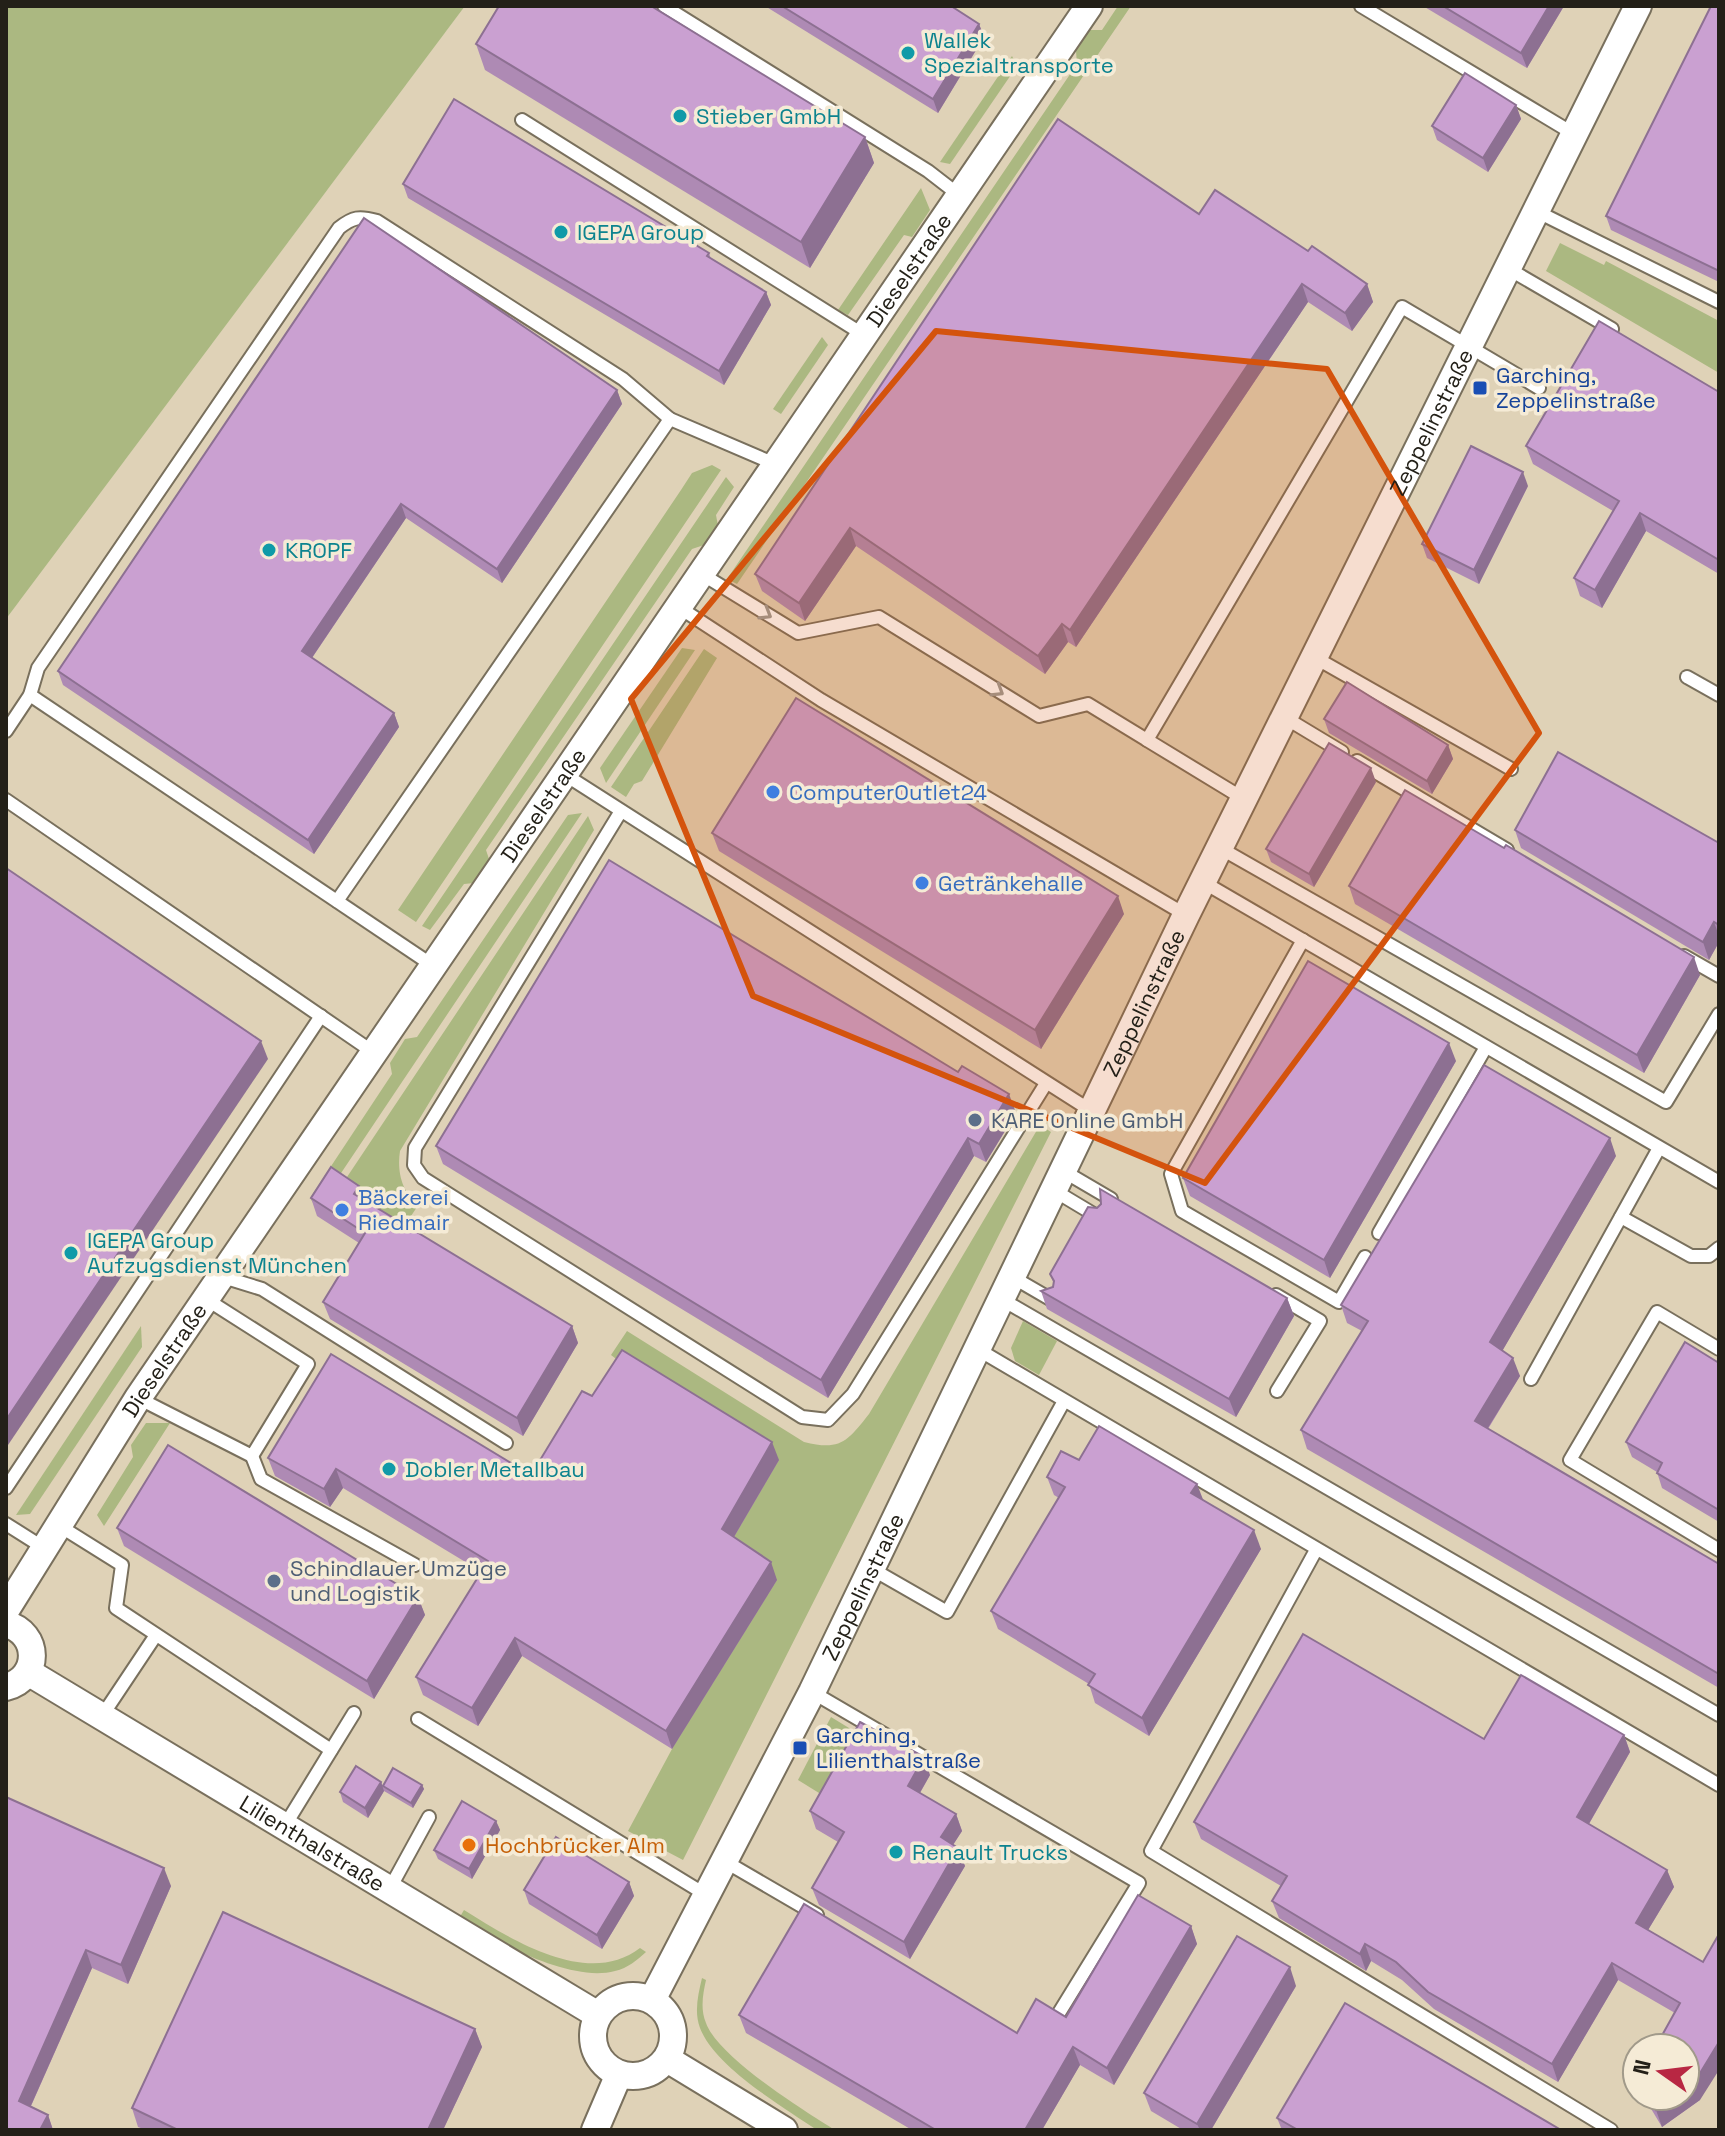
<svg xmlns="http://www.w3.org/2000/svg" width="1725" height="2136" font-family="'Space Grotesk',sans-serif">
	<rect width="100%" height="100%" fill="#e8dec9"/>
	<!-- built -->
	<path fill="#dfd2b7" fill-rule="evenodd" d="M465,6H1719V2130H6V619ZM1637,2048H1685V2096H1637Z"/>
	<!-- grass -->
	<g fill="#abb881">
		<path d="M6,6H465L6,619Z"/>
		<path d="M1118,6H1131L737,584L727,579L1077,64L1076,51L1090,30H1102Z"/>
		<path d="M1012,56L1017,66L950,164L940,162Z"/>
		<path d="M921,188L930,210L912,237L904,235L848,315L838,310Z"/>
		<path d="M1560,243L1604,265L1606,261L1719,321V373L1546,271Z"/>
		<path d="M822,337L828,345L781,414L773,409Z"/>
		<path d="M712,465L721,470L416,922L398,910L681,490L692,473Z"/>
		<path d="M726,477L734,487L716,515L718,526L704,545L692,549L486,850L490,862L474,883L464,884L430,930L422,926Z"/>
		<path d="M682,648L695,650L606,783L600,768Z"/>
		<path d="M704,649L717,658L642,781L634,784L626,797L611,787Z"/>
		<path d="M582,813L317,1209L310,1198L392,1074L390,1063L405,1039L417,1037L568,815Z"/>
		<path d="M588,816L594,830L400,1151C397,1170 401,1193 419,1204L405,1225L341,1186Z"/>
		<path d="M1040,1125L1051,1132L683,1860L628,1831L672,1749L728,1547L628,1368L611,1355L627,1331L804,1442C840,1451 847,1442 869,1414Z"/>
		<path d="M1023,1321L1057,1341L1039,1375L1015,1361L1011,1348Z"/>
		<path d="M141,1326L142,1347L30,1514L16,1515Z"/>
		<path d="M146,1423H170L104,1526L97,1515L133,1457L131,1445Z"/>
		<path d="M831,1717L867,1739L832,1801L798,1780Z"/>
		<path d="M464,1910C512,1940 588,1988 640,1948L646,1952C637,1960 628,1968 615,1971C570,1983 497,1942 458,1920Z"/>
		<path d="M702,1978L706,1980C703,1994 700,2009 706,2023C718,2057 803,2110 835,2130H817C783,2107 715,2067 700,2028C694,2012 698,1995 702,1978Z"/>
	</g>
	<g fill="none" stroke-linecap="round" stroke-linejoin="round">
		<!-- service casing -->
		<g stroke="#79705d" stroke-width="16">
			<g id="service">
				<path d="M664,6L928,171L959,195"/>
				<path d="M1361,6L1574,134"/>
				<path d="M522,120L864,335"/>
				<path d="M1536,211L1719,302"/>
				<path d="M1507,268L1612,329"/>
				<path d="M700,573L798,633L879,617L1039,716L1088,704L1147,740L1402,307L1539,388"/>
				<path d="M677,606L821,700L1186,915"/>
				<path d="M1314,657L1511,769"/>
				<path d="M1687,677L1719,695"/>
				<path d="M30,695L432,965"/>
				<path d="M1284,717L1342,752"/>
				<path d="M6,731L30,695L38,668L339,228C353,217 359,216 377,221L623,379L670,419"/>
				<path d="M1147,740L1244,799"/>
				<path d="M1357,761L1507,850"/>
				<path d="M564,774L1093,1112"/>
				<path d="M6,800L373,1052"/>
				<path d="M621,811L415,1148L414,1165L423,1178L802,1417L828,1420L853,1394L1045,1085"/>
				<path d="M1220,848L1666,1102L1719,1014"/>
				<path d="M1203,882L1719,1182"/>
				<path d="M337,901L670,419L775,464"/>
				<path d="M1303,940L1171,1174L1182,1211L1339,1302L1365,1257"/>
				<path d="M1684,956L1719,976"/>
				<path d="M1065,1172L1111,1199"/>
				<path d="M1055,1191L1100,1218"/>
				<path d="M1621,1217L1691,1256H1709L1719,1248"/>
				<path d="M1379,1233L1486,1047"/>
				<path d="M220,1276L262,1289L506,1443"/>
				<path d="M1014,1278L1052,1300"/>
				<path d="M1276,1295L1320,1321L1277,1391"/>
				<path d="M1003,1300L1719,1715"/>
				<path d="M1719,1349L1657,1312L1570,1460L1719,1550"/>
				<path d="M979,1350L1719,1785"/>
				<path d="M1531,1379L1659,1148"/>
				<path d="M138,1398L252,1456L308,1364L206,1299"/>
				<path d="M252,1456L261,1479L415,1565"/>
				<path d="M6,1488L321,1016"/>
				<path d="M6,1524L44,1548"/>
				<path d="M58,1525L122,1565L116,1608L331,1750"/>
				<path d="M1316,1550L1151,1851L1611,2130"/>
				<path d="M872,1569L947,1612L1064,1401"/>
				<path d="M812,1692L1139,1883L1059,2013"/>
				<path d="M102,1716L156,1635"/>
				<path d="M418,1719L708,1896"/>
				<path d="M284,1827L354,1713"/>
				<path d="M726,1862L817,1915"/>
				<path d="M389,1890L429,1817"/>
			</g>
		</g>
		<!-- minor casing -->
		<g stroke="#79705d" stroke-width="30">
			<g id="minor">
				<path id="s1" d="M6,1610L138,1398L1089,6"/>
				<path d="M6,1624C40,1633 41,1678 6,1687"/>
				<path id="s2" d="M28,1672L598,2015"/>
				<circle cx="633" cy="2036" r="40"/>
				<path id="s3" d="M652,2000L812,1692L1186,915L1638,6"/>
				<path d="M667,2059L784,2130"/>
				<path d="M595,2130L619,2074"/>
			</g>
		</g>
		<!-- service -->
		<use href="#service" stroke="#fff" stroke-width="12"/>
		<!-- minor -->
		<use href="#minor" stroke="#fff" stroke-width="26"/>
	</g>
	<!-- wall -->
	<g fill="#ae8ab4">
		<path d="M765,6H951L979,24L984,37L938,113Z"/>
		<path d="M1423,6H1564L1527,68Z"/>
		<path d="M1719,6V282L1611,230L1606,216Z"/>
		<path d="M476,44L865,137L874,163L810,268L485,70Z"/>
		<path d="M1516,105L1521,119L1488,172L1437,140L1432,126Z"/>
		<path d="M403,184L709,253L711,259L766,292L771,305L724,385L408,198Z"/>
		<path d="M1199,214L1308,251L1367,284L1373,302L1352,331L1308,302L1076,647L1068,642L1045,674L856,546L805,621L762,591L755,574Z"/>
		<path d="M617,390L622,404L502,583L406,518L312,658L394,713L399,727L314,854L63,685L58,671Z"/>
		<path d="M1719,392V574L1646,531L1602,608L1580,596L1574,578L1613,511L1533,464L1526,446Z"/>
		<path d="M1528,486L1479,584L1427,558L1422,544Z"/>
		<path d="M1324,719L1448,745L1453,759L1432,794L1329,733Z"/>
		<path d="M1376,782L1314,887L1271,862L1266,849Z"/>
		<path d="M1515,830L1719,843V942L1709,960L1521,848Z"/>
		<path d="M712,833L1124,914L1041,1049L719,851Z"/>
		<path d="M1349,886L1700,975L1644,1073L1355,904Z"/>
		<path d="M1456,1061L1330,1278L1190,1196L1183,1178Z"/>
		<path d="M1016,1113L986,1162L974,1156L828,1398L443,1164L436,1146Z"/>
		<path d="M1616,1156L1502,1351L1520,1376L1488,1429L1719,1564V1688L1307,1449L1301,1430L1362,1331L1347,1323L1341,1305Z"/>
		<path d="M311,1198L365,1201L572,1326L578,1343L523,1436L330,1319L323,1302L359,1243L317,1216Z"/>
		<path d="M1050,1274L1287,1298L1294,1316L1236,1417L1047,1309L1041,1291L1053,1287L1054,1284Z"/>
		<path d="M1719,1363V1522L1662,1488L1657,1472L1632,1457L1626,1442Z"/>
		<path d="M592,1396L779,1460L734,1537L777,1580L672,1749L522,1656L478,1726L423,1695L416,1677L482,1572L343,1488L330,1507L275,1476L268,1458L531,1475Z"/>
		<path d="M1079,1460L1203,1500L1261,1549L1149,1736L1095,1703L1089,1684L998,1629L991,1611L1059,1498L1054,1495L1047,1477Z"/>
		<path d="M117,1528L418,1597L425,1615L374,1699L124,1546Z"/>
		<path d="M1624,1735L1630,1752L1589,1824L1667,1870L1674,1887L1648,1930L1703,1962L1700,2100L1662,2127L1650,2107L1646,2096H1685L1675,2013L1618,1980L1558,2082L1434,2009L1402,1980L1371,1961L1366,1971L1279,1918L1272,1901L1281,1886L1201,1839L1194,1822L1484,1739Z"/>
		<path d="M930,1775L920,1793L956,1814L962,1831L953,1845L965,1866L910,1959L819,1905L812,1888L838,1842L816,1829L810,1811Z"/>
		<path d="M381,1782L383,1786L422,1785L424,1789L413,1808L384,1791L368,1818L343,1802L340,1792Z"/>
		<path d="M6,1797L171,1886L128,1984L92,1968L31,2106L48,2115L53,2130H6Z"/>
		<path d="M496,1821L500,1830L472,1879L438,1859L434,1850Z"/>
		<path d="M629,1882L634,1896L602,1949L529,1904L524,1890Z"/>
		<path d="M1191,1926L1197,1944L1114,2085L1080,2065L1042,2130H912L746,2033L739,2015L1017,2033L1066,2017Z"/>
		<path d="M1296,1986L1211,2130H1183L1151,2111L1144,2093Z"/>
		<path d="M475,2029L482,2047L443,2130H146L138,2127L132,2108Z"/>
		<path d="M1277,2118L1561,2130H1282Z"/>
	</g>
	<!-- shaded-wall -->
	<g fill="#8d7092">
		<path d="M1549,6H1564L1527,68L1521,53Z"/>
		<path d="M979,24L984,37L938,113L933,99Z"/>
		<path d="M1516,105L1521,119L1488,172L1483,158Z"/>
		<path d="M865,137L874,163L810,268L801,242Z"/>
		<path d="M1302,284L1308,302L1076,647L1070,630Z"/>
		<path d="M1367,284L1373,302L1352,331L1345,313Z"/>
		<path d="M766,292L771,305L724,385L719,371Z"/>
		<path d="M617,390L622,404L502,583L497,569Z"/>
		<path d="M1523,472L1528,486L1479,584L1474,570Z"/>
		<path d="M401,504L406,518L307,665L302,651Z"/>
		<path d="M1640,513L1646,531L1602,608L1595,590Z"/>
		<path d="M850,528L856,546L805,621L799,603Z"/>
		<path d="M1062,624L1068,642L1045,674L1038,656Z"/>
		<path d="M394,713L399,727L314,854L308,840Z"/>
		<path d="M1448,745L1453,759L1432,794L1427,781Z"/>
		<path d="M1371,768L1376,782L1314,887L1309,874Z"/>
		<path d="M1118,896L1124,914L1041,1049L1035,1030Z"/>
		<path d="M1714,922L1719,936V942L1709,960L1703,942Z"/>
		<path d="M1694,957L1700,975L1644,1073L1637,1055Z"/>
		<path d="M261,1041L268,1059L6,1448V1420Z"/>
		<path d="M1449,1043L1456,1061L1330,1278L1324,1260Z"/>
		<path d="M1009,1094L1016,1113L986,1162L979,1144Z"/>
		<path d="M968,1138L974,1156L828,1398L821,1380Z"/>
		<path d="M1610,1138L1616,1156L1497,1360L1490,1342Z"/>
		<path d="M359,1186L366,1204L354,1194Z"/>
		<path d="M1287,1298L1294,1316L1236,1417L1229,1399Z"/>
		<path d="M572,1326L578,1343L523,1436L517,1418Z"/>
		<path d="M1513,1358L1520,1376L1481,1439L1475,1421Z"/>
		<path d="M772,1442L779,1460L728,1547L722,1529Z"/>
		<path d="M336,1469L343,1488L330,1507L324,1489Z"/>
		<path d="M1197,1484L1204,1502L1191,1493Z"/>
		<path d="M1254,1530L1261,1549L1149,1736L1142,1718Z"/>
		<path d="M771,1562L777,1580L672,1749L666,1731Z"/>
		<path d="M418,1597L425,1615L374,1699L367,1681Z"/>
		<path d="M515,1638L522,1656L478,1726L472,1708Z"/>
		<path d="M1624,1735L1630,1752L1583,1834L1577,1817Z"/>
		<path d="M924,1757L930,1775L914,1803L908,1786Z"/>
		<path d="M381,1782L384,1791L368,1818L365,1808Z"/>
		<path d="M422,1785L424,1789L413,1808L411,1803Z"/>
		<path d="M956,1814L962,1831L947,1854L941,1837Z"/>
		<path d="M496,1821L500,1830L472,1879L469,1869Z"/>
		<path d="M958,1848L965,1866L910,1959L904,1942Z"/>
		<path d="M164,1868L171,1886L128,1984L121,1965Z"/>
		<path d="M1667,1870L1674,1887L1642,1940L1636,1923Z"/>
		<path d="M629,1882L634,1896L602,1949L597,1935Z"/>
		<path d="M1191,1926L1197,1944L1114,2085L1107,2068Z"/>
		<path d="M1365,1944L1371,1961L1366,1971L1360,1954Z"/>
		<path d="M86,1950L92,1968L25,2119L19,2101Z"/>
		<path d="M1612,1963L1618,1980L1558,2082L1552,2064Z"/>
		<path d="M1290,1967L1296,1986L1211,2130H1200L1197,2124Z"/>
		<path d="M475,2029L482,2047L443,2130H428Z"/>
		<path d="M1719,2042V2070L1700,2100L1662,2127L1656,2110L1675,2096H1685V2089Z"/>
		<path d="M1073,2047L1080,2065L1042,2130H1025Z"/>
		<path d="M48,2115L53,2130H40Z"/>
	</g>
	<!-- building -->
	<g fill="#caa0d1" stroke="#8d7092" stroke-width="2">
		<path d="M499,6H651L865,137L801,242L476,44Z"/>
		<path d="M782,6H951L979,24L933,99Z"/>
		<path d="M1443,6H1549L1521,53Z"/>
		<path d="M1711,6H1719V271L1606,216Z"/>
		<path d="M1465,73L1516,105L1483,158L1432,126Z"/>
		<path d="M454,99L709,253L707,256L766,292L719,371L403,184Z"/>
		<path d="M1058,119L1199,214L1215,190L1308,251L1312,246L1367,284L1345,313L1302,284L1070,630L1062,624L1038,656L850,528L799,603L755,574Z"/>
		<path d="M364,218L617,390L497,569L401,504L302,651L394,713L308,840L58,671Z"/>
		<path d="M1599,321L1719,392V560L1640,513L1595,590L1574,578L1619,501L1526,446Z"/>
		<path d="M1471,446L1523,472L1474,570L1422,544Z"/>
		<path d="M1347,682L1448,745L1427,781L1324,719Z"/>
		<path d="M796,698L1118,896L1035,1030L712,833Z"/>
		<path d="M1329,743L1371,768L1309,874L1266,849Z"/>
		<path d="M1558,752L1719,843V925L1714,922L1703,942L1515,830Z"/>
		<path d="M1405,790L1504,848L1506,845L1694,957L1637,1055L1349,886Z"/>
		<path d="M609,860L958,1072L962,1066L1009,1094L979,1144L968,1138L821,1380L436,1146Z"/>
		<path d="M6,868L261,1041L6,1420Z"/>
		<path d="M1308,961L1449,1043L1324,1260L1183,1178Z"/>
		<path d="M1484,1065L1610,1138L1490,1342L1513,1358L1475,1421L1719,1564V1674L1301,1430L1368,1321L1341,1305Z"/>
		<path d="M331,1167L359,1186L354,1194L572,1326L517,1418L323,1302L365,1233L311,1198Z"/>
		<path d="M1100,1189L1287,1298L1229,1399L1041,1291L1053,1287L1054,1281L1050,1274L1088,1207L1097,1208L1101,1204Z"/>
		<path d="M1685,1342L1719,1363V1510L1657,1473L1662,1463L1626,1442Z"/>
		<path d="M622,1350L772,1442L722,1529L771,1562L666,1731L515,1638L472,1708L416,1677L488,1561L336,1469L324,1489L268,1458L331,1354L531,1475L582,1391L592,1396Z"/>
		<path d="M1099,1426L1197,1484L1191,1493L1254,1530L1142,1718L1088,1685L1095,1674L991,1611L1065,1487L1047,1477L1061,1451L1079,1460Z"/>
		<path d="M168,1445L418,1597L367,1681L117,1528Z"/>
		<path d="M1303,1634L1484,1739L1521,1675L1624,1735L1577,1817L1667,1870L1636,1923L1703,1962L1719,1934V2042L1694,2083L1685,2089V2048H1655L1680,2003L1612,1963L1552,2064L1428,1992L1396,1962L1365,1944L1360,1954L1272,1901L1287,1876L1194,1822Z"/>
		<path d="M860,1722L924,1757L908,1786L956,1814L941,1837L958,1848L904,1942L812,1888L844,1832L810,1811Z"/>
		<path d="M356,1766L381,1782L365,1808L340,1792Z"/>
		<path d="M393,1768L422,1785L411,1803L383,1786Z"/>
		<path d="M6,1797L164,1868L121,1965L86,1950L19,2101L48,2115L40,2130H6Z"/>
		<path d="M462,1801L496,1821L469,1869L434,1850Z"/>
		<path d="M556,1837L629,1882L597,1935L524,1890Z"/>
		<path d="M1138,1895L1191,1926L1107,2068L1073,2047L1025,2130H936L739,2015L804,1904L1017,2033L1036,1999L1066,2017Z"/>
		<path d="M223,1912L475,2029L428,2130H178L132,2108Z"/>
		<path d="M1237,1936L1290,1967L1197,2124L1144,2093Z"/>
		<path d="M1345,2003L1561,2130H1298L1277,2118Z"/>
		<path d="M1648,2096H1675L1656,2110Z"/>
	</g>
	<!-- one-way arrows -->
	<defs><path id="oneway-chevron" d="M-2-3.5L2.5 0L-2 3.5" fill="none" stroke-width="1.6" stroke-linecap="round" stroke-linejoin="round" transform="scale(2)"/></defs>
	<g stroke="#9c9b97">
		<use href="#oneway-chevron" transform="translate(766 614) rotate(31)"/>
		<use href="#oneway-chevron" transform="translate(998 691) rotate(32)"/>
	</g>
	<!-- marked area -->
	<path fill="#d4530d" fill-opacity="0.2" stroke="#d4530d" stroke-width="6" stroke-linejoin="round" d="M936,331L1327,369L1539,733L1205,1183L753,996L631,699Z"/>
	<!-- markers -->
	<g fill="#0f9aa8" stroke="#f5ebd6" stroke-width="3">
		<circle cx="908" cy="53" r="8"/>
		<circle cx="680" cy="116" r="8"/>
		<circle cx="561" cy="232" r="8"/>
		<circle cx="269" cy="550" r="8"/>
		<circle cx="71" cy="1253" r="8"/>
		<circle cx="389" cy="1469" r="8"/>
		<circle cx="896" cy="1852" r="8"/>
	</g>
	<g fill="#1a4fb4" stroke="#f5ebd6" stroke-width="3">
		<rect x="1472" y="380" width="16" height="16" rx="4"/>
		<rect x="792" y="1740" width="16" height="16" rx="4"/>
	</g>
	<g fill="#3f7fe0" stroke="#f5ebd6" stroke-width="3">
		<circle cx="773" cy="792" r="8"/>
		<circle cx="922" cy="883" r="8"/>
		<circle cx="342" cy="1210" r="8"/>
	</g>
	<g fill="#5c6f8a" stroke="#f5ebd6" stroke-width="3">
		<circle cx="975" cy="1120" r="8"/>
		<circle cx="274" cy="1581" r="8"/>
	</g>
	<circle fill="#e8710a" stroke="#f5ebd6" stroke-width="3" cx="469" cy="1845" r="8"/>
	<g text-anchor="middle" stroke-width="7" stroke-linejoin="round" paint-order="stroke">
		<!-- culture labels -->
		<g font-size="22" fill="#0d838f" stroke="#f5ebd6" text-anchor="start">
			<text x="924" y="48">Wallek<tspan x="924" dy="25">Spezialtransporte</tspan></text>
			<text x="696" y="124">Stieber GmbH</text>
			<text x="577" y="240">IGEPA Group</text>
			<text x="285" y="558">KROPF</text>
			<text x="87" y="1248">IGEPA Group<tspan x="87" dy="25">Aufzugsdienst München</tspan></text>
			<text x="405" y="1477">Dobler Metallbau</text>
			<text x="912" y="1860">Renault Trucks</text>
		</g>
		<!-- street labels -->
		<g font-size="22" fill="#232018" stroke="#f5ebd6">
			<text dy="8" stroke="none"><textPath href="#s1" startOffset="1616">Dieselstraße</textPath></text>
			<text dy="8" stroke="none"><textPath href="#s3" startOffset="1760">Zeppelinstraße</textPath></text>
			<text dy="8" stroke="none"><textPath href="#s1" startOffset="968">Dieselstraße</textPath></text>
			<text dy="8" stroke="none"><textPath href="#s3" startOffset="1112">Zeppelinstraße</textPath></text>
			<text dy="8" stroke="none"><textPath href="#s1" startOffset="296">Dieselstraße</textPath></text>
			<text dy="8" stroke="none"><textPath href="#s3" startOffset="464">Zeppelinstraße</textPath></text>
			<text dy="8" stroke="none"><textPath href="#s2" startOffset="332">Lilienthalstraße</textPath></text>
		</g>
		<!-- transit labels -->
		<g font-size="22" fill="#164399" stroke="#f5ebd6" text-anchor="start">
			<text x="1496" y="383">Garching,<tspan x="1496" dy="25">Zeppelinstraße</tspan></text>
			<text x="816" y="1743">Garching,<tspan x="816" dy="25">Lilienthalstraße</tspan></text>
		</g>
		<!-- shop labels -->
		<g font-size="22" fill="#366cbe" stroke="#f5ebd6" text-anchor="start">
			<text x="789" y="800">ComputerOutlet24</text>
			<text x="938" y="891">Getränkehalle</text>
			<text x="358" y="1205">Bäckerei<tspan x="358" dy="25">Riedmair</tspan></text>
		</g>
		<!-- service labels -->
		<g font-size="22" fill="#4e5e75" stroke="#f5ebd6" text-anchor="start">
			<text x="991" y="1128">KARE Online GmbH</text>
			<text x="290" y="1576">Schindlauer Umzüge<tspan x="290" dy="25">und Logistik</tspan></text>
		</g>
		<!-- food labels -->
		<g font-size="22" fill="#c56008" stroke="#f5ebd6" text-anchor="start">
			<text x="485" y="1853">Hochbrücker Alm</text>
		</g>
	</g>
	<!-- border -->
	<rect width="1725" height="2136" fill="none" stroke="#232018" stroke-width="16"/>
	<!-- north arrow -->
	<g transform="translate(1661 2072) rotate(284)"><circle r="38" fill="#f5ebd6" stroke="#a19a8a" stroke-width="2"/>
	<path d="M0-6L14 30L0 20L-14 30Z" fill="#b82743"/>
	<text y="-12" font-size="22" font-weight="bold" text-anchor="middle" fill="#232018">N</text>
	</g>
</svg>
